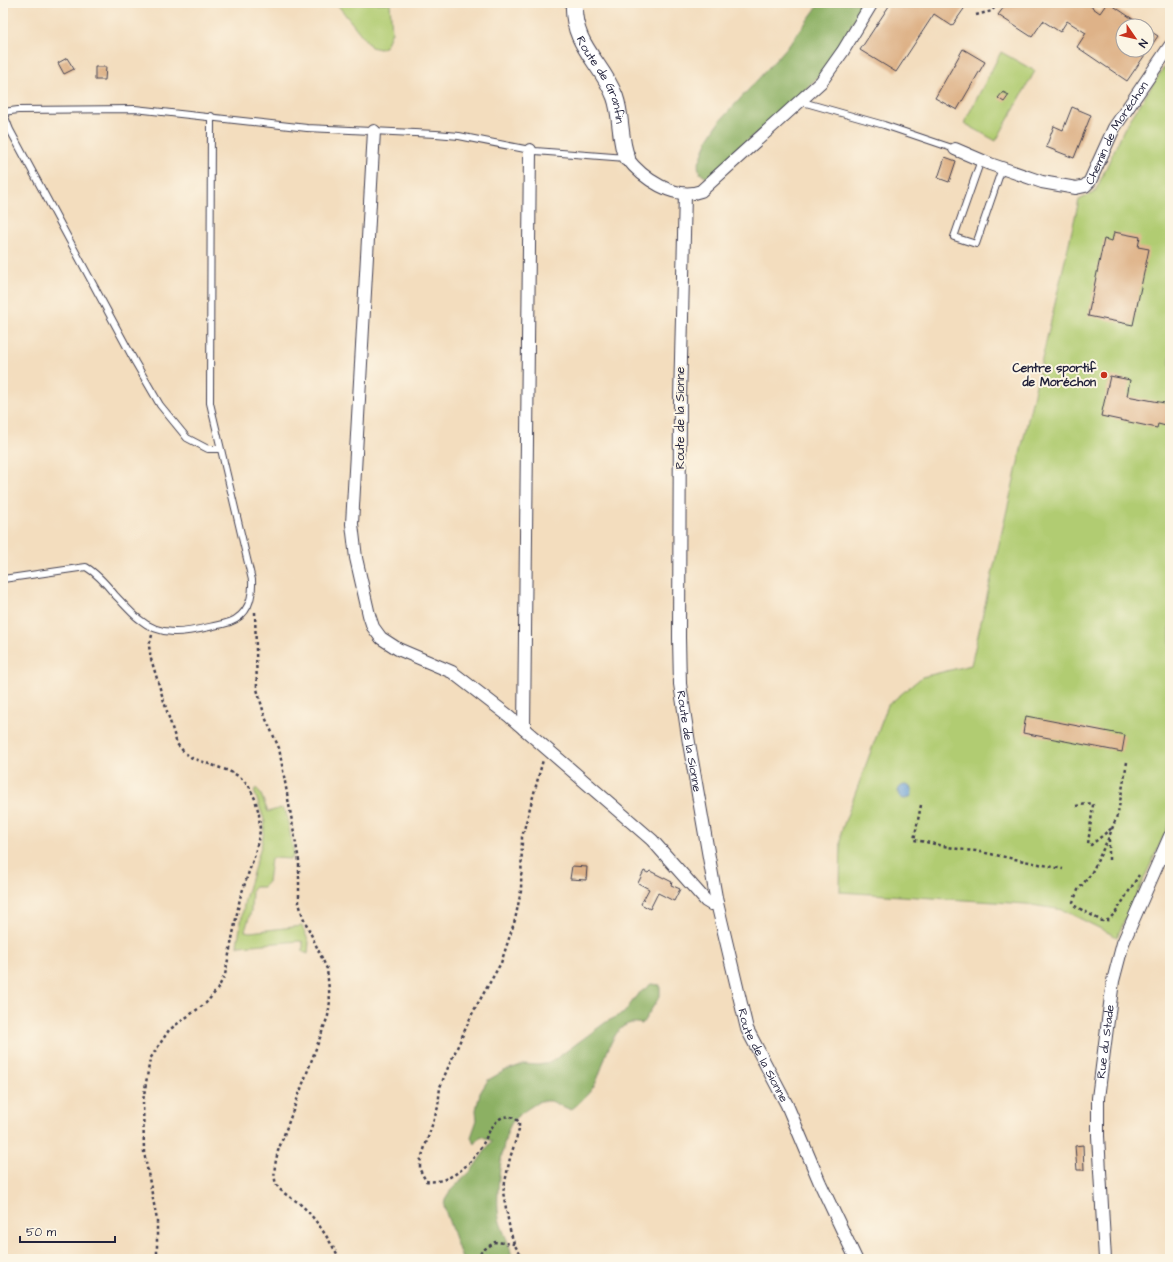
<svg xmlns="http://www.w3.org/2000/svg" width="1173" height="1262" font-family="'Architects Daughter',sans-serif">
	<rect width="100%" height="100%" fill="#fcf5e5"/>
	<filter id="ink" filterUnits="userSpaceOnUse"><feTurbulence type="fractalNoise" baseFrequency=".025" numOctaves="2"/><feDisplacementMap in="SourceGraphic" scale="8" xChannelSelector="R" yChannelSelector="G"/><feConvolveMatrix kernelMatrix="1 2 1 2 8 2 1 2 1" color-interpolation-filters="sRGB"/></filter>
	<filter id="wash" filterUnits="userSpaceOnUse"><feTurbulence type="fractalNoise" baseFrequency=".012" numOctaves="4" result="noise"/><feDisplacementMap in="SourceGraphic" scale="16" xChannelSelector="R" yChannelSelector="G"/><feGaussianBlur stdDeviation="0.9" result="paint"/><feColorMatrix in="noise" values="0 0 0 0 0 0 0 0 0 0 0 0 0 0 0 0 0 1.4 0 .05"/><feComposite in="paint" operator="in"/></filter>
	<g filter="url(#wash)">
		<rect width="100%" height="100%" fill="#f3ddbe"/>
		<!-- green -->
		<g fill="#b1cc72" stroke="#6a7756">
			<path d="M336,3H390L392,32L386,46L380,49L371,47Z"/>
			<path d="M1001,52L1035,71L996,141L964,123Z"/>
			<path d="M1170,58V819L1166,831L1117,937L1063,910L1026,904L840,892L841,832L888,705L922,677L971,665L1079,200L1095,192L1124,129Z"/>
			<path d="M256,788L260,792L268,812L281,808L286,812L294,854L291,859L274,858L271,859L268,882L263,887H255L252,890L251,911L245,931L250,932L302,926L309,942L308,954L303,952V942L300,941L240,946L237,945L245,899L262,843L265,822L254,791Z"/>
		</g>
		<!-- forest -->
		<g fill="#8cb064" stroke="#576950">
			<path d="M820,3H865L823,71L799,97L747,141L712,176L705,177L700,173L698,166L708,139L719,122L790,44Z"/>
			<path d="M651,984L660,985V996L642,1024C612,1015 606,1061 597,1080C592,1092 580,1102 571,1110L551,1101H540C531,1107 517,1114 511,1124C501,1141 495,1199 499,1218C502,1232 511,1244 512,1259H462L444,1207L445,1199L450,1191L471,1171L492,1141L481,1136L475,1144L471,1137L477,1120L476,1110L480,1093L488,1080L504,1071L524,1064L538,1065L550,1063L606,1022L624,1013L637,995Z"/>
		</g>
		<!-- water -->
		<circle fill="#659dd4" stroke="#446088" cx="905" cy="792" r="7"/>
		<g id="blocks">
			<!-- building -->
			<g fill="#deb288">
				<path d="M891,3H968L952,26L934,14L896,72L860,50Z"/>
				<path d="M1007,3H1086L1100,13L1107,3H1109L1143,26H1123V50H1147V29L1158,36L1127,81L1077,47L1086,33L1067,21L1060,32L1043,21L1032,37L998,15Z"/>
				<path d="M963,49L985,62L957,110L935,98Z"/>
				<path d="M67,58L74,69L64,74L58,63Z"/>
				<path d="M95,67H106L105,80H95Z"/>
				<path d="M1003,92L1009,95L1004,102L998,98Z"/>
				<path d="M1072,107L1091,115L1074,158L1046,147L1054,126L1063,130Z"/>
				<path d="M945,157L956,161L949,182L938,178Z"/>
				<path d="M1114,232L1140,237L1138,247L1149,249L1133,325L1088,316L1104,239L1112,241Z"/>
				<path d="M1110,376L1130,380L1127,396L1170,404V427L1158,424L1157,428L1101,416Z"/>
				<path d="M1026,716L1125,735L1122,752L1023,733Z"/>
				<path d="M572,866L587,867L586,880L570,879Z"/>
				<path d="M644,871L648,873L650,871L672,882L671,885L680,889L674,901L658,893L650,909L641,904L649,889L638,883Z"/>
				<path d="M1083,1145L1084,1170H1077L1075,1146Z"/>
			</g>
		</g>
	</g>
	<g filter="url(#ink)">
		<use href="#blocks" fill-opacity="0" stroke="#413e4f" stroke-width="1"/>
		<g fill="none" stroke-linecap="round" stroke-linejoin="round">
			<!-- service casing -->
			<g stroke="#413e4f" stroke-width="8">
				<g id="service">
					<path d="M802,99L806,103L884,125L955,149"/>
					<path d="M3,112L18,110L135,109L307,128L436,134L459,136L535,151L626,158"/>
					<path d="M3,112L10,130L135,362L160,405L187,438L208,449H220"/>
					<path d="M981,160L954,237L976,244L1002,168"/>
					<path d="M3,579L86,567C98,574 107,585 115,595C123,603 130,612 139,619C165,641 193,630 223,624C246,619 253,602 252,580L210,403L211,116"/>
				</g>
			</g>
			<!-- minor casing -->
			<g stroke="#413e4f" stroke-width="14">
				<g id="minor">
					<path d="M374,131L352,524L356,558L369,615L373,627L381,638L398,649L452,672L509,716L652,840L706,901L711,904L717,903"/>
					<path id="s1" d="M955,149L990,164L1042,182L1076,188L1085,186L1090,181L1114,128L1170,46"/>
					<path d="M627,158C642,178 675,201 701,191L821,82L843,51L872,3"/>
					<path id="s2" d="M685,194L680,400L679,638L680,684L689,743L717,903L747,1029L787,1105L820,1183L856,1259"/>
					<path d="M524,729L530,150"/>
					<path id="s3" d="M1105,1259L1098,1136V1098L1113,981L1123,943L1170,836"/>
				</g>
			</g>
			<!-- tertiary casing -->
			<g stroke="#413e4f" stroke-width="18">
				<g id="tertiary">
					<path id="s4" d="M574,3C572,46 602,62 615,97C622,116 619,141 627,158"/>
				</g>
			</g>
			<!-- path -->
			<g stroke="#413e4f" stroke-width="2.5" stroke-dasharray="3 3" stroke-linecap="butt">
				<path d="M976,15L992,11L997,3"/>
				<path d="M255,612L257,689L265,717L279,748L299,861V903L303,917L327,969L330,1001L328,1016L278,1151C276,1161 271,1177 278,1187C284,1195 293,1198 300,1204C317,1219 329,1240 340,1259"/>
				<path d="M152,635L149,646L151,659L177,744L184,752L192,758L229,771L240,777L249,786L255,799L259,814L260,831L255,854L240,898L225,975L217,990L206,1003L169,1030L150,1059L143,1101L144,1152L157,1220V1259"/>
				<path d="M1127,762L1118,813L1109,837L1091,874L1078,890L1073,902L1075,906L1102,921L1108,920L1116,912L1139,875"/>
				<path d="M921,805L914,840C935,843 955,850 976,851L1063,869"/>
				<path d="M1076,806L1092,803L1093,805L1088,844L1091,845L1113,827"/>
				<path d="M1109,860V837"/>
				<path d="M477,1259L482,1251L495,1242L514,1244"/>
				<path d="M523,1259L514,1244L510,1230L503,1192L510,1158L519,1130V1122L515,1118C511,1117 507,1116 503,1117C493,1121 487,1136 483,1144C472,1164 449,1185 426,1181L420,1170V1162L438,1107L440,1087L447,1070L473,1012L501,963L515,920L521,891L522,837L543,760"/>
			</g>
			<!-- service -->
			<use href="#service" stroke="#fff" stroke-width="6"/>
			<!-- minor -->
			<use href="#minor" stroke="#fff" stroke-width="12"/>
			<!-- tertiary -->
			<use href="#tertiary" stroke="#fff" stroke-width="16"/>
		</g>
	</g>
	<!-- markers -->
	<circle fill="#c8321e" stroke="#fcf5e5" stroke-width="1.5" cx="1104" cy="375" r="4"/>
	<g text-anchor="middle" stroke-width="4" stroke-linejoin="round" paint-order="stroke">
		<!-- street labels -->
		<g font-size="12" fill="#22223b" stroke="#fcf5e5">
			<text dy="4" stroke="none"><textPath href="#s4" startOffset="83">Route de Granfin</textPath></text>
			<text dy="4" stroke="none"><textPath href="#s1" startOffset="199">Chemin de Moréchon</textPath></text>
			<text transform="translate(680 418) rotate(-90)" y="4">Route de la Sionne</text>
			<text dy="4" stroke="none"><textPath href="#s2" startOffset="548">Route de la Sionne</textPath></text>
			<text dy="4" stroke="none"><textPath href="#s3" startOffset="218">Rue du Stade</textPath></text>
			<text dy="4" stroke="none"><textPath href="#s2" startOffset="872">Route de la Sionne</textPath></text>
		</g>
		<!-- poi labels -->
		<g font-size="12" font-weight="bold" fill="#22223b" stroke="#fcf5e5" text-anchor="end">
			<text x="1096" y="372">Centre sportif<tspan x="1096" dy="14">de Moréchon</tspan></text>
		</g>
	</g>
	<!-- margin -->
	<rect width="1173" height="1262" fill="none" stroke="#fcf5e5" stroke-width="16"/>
	<!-- north arrow -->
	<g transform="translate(1135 38) rotate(124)"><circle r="19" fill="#fcf5e5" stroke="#a5a1a1"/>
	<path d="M0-3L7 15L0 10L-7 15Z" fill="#c8321e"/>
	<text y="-6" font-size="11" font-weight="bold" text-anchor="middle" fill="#22223b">N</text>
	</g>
	<!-- scale -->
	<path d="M20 1236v6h95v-6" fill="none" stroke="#22223b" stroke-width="2"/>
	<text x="26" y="1236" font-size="12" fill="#22223b" stroke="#fcf5e5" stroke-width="3" paint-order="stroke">50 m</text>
</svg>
